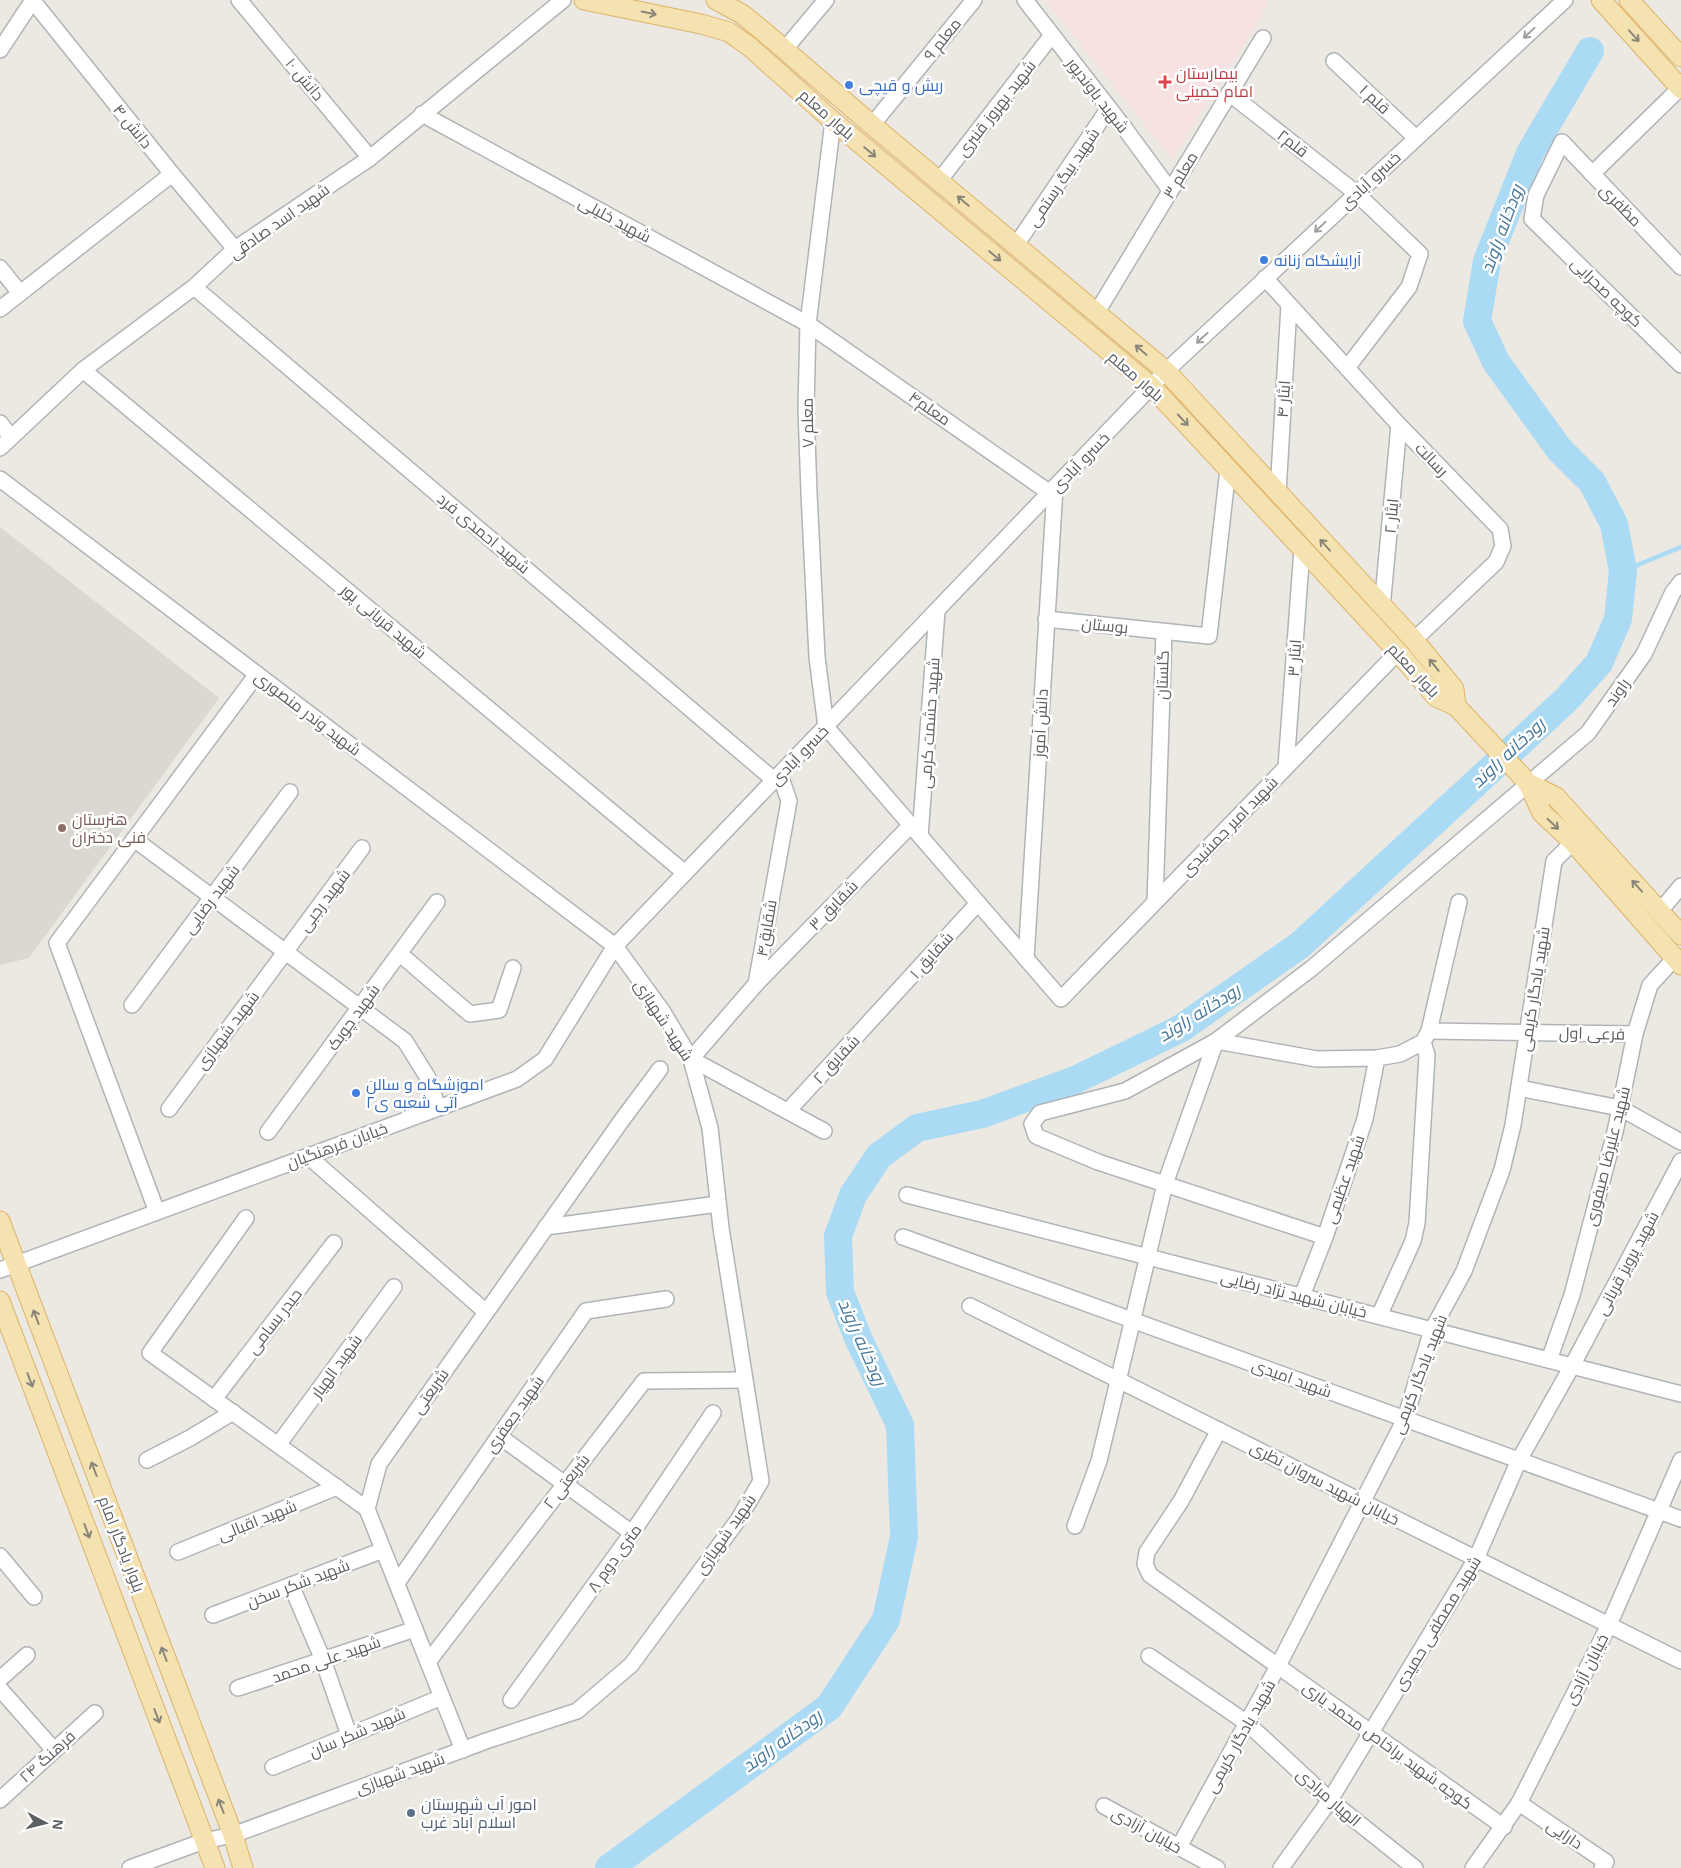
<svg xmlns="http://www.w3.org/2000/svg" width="1681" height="1868" font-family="Arial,Cairo,sans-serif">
	<rect width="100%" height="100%" fill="#ece9e3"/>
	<!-- education -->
	<path fill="#dbd8d1" d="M0,527L219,698L29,958L0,965Z"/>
	<!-- medical -->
	<path fill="#f7e1e1" d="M1045,0H1266L1268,5L1172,159Z"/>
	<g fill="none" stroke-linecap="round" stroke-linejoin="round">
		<!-- stream -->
		<path stroke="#abdbf4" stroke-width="4.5" d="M1623,571L1681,547"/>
		<!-- river -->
		<path stroke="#abdbf4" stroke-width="28" d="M609,1868L829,1707L886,1620L904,1537L900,1425L858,1338L840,1292L838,1236L853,1195L879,1156L917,1128L982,1114L1075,1080L1180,1029L1300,945L1567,699L1599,663L1618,619L1623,571L1614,524L1592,482L1559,449L1496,362L1477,321L1487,261L1530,153L1590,51"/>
		<!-- minor casing -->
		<g stroke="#b0b4b7" stroke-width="18">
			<g id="minor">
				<path d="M239,0L370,158"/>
				<path d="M1025,0L1123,126L1170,190"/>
				<path d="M33,1L172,174L235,249"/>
				<path d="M785,49L826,0"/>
				<path d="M0,50L33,0"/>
				<path d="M1334,61L1416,138"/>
				<path d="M1229,93L1356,193L1420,254L1409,287L1347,368"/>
				<path d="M422,114L808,324L1050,493"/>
				<path d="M833,121L808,324L806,409L809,493L817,657L826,727L1061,999L1398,652"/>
				<path d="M872,125L974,0"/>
				<path d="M1592,174L1680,88"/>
				<path d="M939,181L1052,35"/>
				<path d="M1016,245L1109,108"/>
				<path d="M1681,267L1562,142L1536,195L1532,219L1681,365"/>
				<path d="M0,268L20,293"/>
				<path d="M1265,278L1399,425L1500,529L1503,546L1496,562L1414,640"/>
				<path d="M194,287L774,780"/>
				<path d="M0,309L172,174"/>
				<path d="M1097,312L1263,38"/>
				<path d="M83,370L685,873"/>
				<path d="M0,423L11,437"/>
				<path d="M0,448L83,370L194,287L235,249L370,158L563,0"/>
				<path d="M0,479L615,946L663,1012L691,1059L710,1128L721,1228L761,1481L738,1520L631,1665L577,1711L486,1741L233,1835L204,1841L130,1868"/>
				<path d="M1278,493L1289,305"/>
				<path d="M1382,608L1399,425"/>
				<path d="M1046,619L1209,636L1228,469"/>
				<path d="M1286,767L1302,549"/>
				<path d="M780,775L789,801L756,984L691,1059L824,1131"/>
				<path d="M920,836L937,611"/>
				<path d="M134,839L405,1041L428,1078L438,1108"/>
				<path d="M1155,902L1164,632"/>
				<path d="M1660,911L1681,886"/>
				<path d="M400,954L470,1014L499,1010L513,968"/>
				<path d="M1026,959L1055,488"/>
				<path d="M756,984L911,825"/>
				<path d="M132,1005L290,792"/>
				<path d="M1429,1031L1635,1034"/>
				<path d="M1519,1088L1620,1108L1681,1142"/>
				<path d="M169,1109L362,848"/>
				<path d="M788,1111L978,903"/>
				<path d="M268,1132L437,902"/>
				<path d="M308,1156L486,1312"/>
				<path d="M907,1195L1681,1394"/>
				<path d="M157,1212L57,943L257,674"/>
				<path d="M246,1218L150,1353L367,1509"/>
				<path d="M546,1227L718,1204"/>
				<path d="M903,1237L1681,1519"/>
				<path d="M1325,1237L1098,1162L1036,1136L1032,1124L1040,1113L1125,1091L1216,1041L1312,968L1588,733L1644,654L1673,592L1681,582"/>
				<path d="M0,1270L517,1079L545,1059L615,946L1166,371L1565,0"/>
				<path d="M1302,1296L1325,1237L1365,1119L1377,1058"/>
				<path d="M970,1306L1681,1661"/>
				<path d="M1379,1316L1413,1241L1417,1223L1427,1055L1423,1042"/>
				<path d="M1549,1360L1572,1295L1615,1132L1635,1034L1650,985L1675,958"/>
				<path d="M214,1399L334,1243"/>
				<path d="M1219,1430L1181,1501L1147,1552L1145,1564L1150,1575L1504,1827"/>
				<path d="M499,1436L632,1533"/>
				<path d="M278,1445L394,1287"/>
				<path d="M147,1460L190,1438L233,1412"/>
				<path d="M1075,1526L1099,1461L1165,1184L1216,1041L1317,1059L1377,1058L1400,1054L1423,1042L1429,1031L1459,902"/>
				<path d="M178,1552L337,1487"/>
				<path d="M0,1556L34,1597"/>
				<path d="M397,1583L586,1311L666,1299"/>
				<path d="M291,1585L323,1660L349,1735"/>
				<path d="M213,1615L383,1550"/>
				<path d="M1149,1656L1247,1723L1330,1800L1415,1868"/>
				<path d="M428,1662L644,1381L745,1380"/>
				<path d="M0,1679L27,1655"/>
				<path d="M238,1688L415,1629"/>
				<path d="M0,1689L54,1750"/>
				<path d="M511,1700L632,1533L713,1413"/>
				<path d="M463,1750L367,1509L379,1464L622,1120L660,1069"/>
				<path d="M273,1767L442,1697"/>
				<path d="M0,1800L95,1713"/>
				<path d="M1519,1803L1606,1862L1602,1868"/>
				<path d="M1104,1806L1217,1868"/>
				<path d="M1179,1847L1278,1666L1405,1419L1432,1330L1464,1271L1502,1170L1513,1125L1554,861L1573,842"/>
				<path d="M1281,1868L1330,1800L1476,1559L1519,1460L1572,1366L1681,1161"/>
				<path d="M1473,1868L1519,1803L1609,1625L1681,1460"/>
			</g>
		</g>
		<!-- major casing -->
		<g stroke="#dfb269" stroke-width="21">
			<g id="major">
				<path d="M584,0L701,24L729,32L750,47L833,121L1152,387L1398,652L1436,697L1456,706L1528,783L1542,813L1573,842L1681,965"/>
				<path d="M716,0L742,14L763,31L872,125L1166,371L1414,640L1454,689L1456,706"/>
				<path d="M1601,0L1681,89"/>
				<path d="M1629,0L1681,57"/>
				<path d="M1528,783L1556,797L1681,935"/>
				<path d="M0,1221L233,1835L243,1868"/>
				<path d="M0,1301L215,1868"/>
			</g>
		</g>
		<!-- minor -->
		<use href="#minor" stroke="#fff" stroke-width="15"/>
		<!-- major -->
		<use href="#major" stroke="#f4e2b0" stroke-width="19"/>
	</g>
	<!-- one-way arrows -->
	<defs><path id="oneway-shaft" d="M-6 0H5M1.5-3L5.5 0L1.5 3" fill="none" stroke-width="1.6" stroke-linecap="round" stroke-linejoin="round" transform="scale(1.25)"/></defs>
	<g stroke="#898679">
		<use href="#oneway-shaft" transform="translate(649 13) rotate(12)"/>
		<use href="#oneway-shaft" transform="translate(1634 36) rotate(48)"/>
		<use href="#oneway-shaft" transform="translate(870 152) rotate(40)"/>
		<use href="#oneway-shaft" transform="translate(963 201) rotate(-140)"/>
		<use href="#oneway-shaft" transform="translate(995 256) rotate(40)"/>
		<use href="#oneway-shaft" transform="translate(1141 350) rotate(-139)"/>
		<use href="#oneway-shaft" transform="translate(1183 420) rotate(47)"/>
		<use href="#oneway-shaft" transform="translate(1325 545) rotate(-132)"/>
		<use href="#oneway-shaft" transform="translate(1434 665) rotate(-129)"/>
		<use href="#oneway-shaft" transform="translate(1553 824) rotate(43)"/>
		<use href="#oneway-shaft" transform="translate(1637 886) rotate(-132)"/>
		<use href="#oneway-shaft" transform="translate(36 1317) rotate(-111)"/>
		<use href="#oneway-shaft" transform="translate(30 1380) rotate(69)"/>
		<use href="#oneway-shaft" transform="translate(94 1469) rotate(-111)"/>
		<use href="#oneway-shaft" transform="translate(87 1531) rotate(69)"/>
		<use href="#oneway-shaft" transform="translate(164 1654) rotate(-111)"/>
		<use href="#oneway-shaft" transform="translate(157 1716) rotate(69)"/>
		<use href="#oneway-shaft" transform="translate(221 1806) rotate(-111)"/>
	</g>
	<g stroke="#9d9fa1">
		<use href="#oneway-shaft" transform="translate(1529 33) rotate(137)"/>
		<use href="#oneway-shaft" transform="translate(1320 227) rotate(137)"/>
		<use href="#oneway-shaft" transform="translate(1202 338) rotate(137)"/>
	</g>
	<!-- markers -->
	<path fill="#e0444e" stroke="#fff" stroke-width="2" d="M1162.5 74.5h5v5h5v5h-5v5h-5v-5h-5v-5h5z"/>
	<g fill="#3f7fe0" stroke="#fff" stroke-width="2">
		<circle cx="849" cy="85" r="5"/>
		<circle cx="1264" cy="260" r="5"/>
		<circle cx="356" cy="1093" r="5"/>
	</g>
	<circle fill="#8d6e63" stroke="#fff" stroke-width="2" cx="62" cy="828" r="5"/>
	<circle fill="#5c6f8a" stroke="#fff" stroke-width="2" cx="411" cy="1813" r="5"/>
	<g text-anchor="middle" stroke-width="5" stroke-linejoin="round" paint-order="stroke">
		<!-- street labels -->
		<g font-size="16" fill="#5b5f62" stroke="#fff">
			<text transform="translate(942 39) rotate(-51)" y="6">معلم ۹</text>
			<text transform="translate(305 79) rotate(50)" y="6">دانش ۱۰</text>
			<text transform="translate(1098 95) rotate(52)" y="6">شهید باوندپور</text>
			<text transform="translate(1375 99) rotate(43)" y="6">قلم ۱</text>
			<text transform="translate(996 108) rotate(-52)" y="6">شهید بهروز قنبری</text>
			<text transform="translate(827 114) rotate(41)" y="6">بلوار معلم</text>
			<text transform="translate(133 126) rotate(51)" y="6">دانش ۴</text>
			<text transform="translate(1293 143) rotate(38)" y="6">قلم۲</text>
			<text transform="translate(1180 175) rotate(-59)" y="6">معلم ۳</text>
			<text transform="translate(1063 177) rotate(-56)" y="6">شهید بیگ رستمی</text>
			<text transform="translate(1370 180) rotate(-43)" y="6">خسرو آبادی</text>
			<text transform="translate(1621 205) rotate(46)" y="6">مظفری</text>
			<text transform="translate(615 219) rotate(28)" y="6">شهید خلیلی</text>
			<text transform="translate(279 221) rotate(-35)" y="6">شهید اسد صادقی</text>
			<text transform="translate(1607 292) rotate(44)" y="6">کوچه صحرایی</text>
			<text transform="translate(1136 376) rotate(41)" y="6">بلوار معلم</text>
			<text transform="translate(1283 399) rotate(-86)" y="6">ایثار ۴</text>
			<text transform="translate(930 408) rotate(35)" y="6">معلم۴</text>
			<text transform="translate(807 423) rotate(-91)" y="6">معلم ۷</text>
			<text transform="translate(1432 459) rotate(46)" y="6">رسالت</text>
			<text transform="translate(1080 462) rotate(-46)" y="6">خسرو آبادی</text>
			<text transform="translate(1391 516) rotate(-85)" y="6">ایثار ۲</text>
			<text transform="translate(484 533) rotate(40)" y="6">شهید احمدی فرد</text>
			<text transform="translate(384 621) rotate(40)" y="6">شهید قربانی پور</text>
			<text transform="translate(1105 625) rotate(6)" y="6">بوستان</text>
			<text transform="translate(1294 658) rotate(-86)" y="6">ایثار ۳</text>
			<text transform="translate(1414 670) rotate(47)" y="6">بلوار معلم</text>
			<text transform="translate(1162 675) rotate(-88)" y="6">گلستان</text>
			<text transform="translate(1617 692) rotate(-55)" y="6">راوند</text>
			<text transform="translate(308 713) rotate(37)" y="6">شهید وندر منصوری</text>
			<text transform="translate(929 723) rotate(-86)" y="6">شهید حشمت کرمی</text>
			<text transform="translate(1040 723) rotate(-87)" y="6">دانش آموز</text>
			<text transform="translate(799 755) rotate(-46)" y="6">خسرو آبادی</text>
			<text transform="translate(1229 826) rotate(-46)" y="6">شهید امیر جمشیدی</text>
			<text transform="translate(211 899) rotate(-53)" y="6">شهید رضایی</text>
			<text transform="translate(324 900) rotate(-53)" y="6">شهید رجبی</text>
			<text transform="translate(833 905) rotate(-46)" y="6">شقایق ۳</text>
			<text transform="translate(766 928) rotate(-80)" y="6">شقایق۴</text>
			<text transform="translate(931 955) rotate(-48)" y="6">شقایق ۱</text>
			<text transform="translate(1534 989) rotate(-81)" y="6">شهید یادگار کریمی</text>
			<text transform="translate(353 1017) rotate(-54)" y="6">شهید چوبک</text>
			<text transform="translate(664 1020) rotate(57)" y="6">شهید شهبازی</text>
			<text transform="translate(227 1030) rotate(-53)" y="6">شهید شهبازی</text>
			<text transform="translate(1592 1033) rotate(1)" y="6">فرعی اول</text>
			<text transform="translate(836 1059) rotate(-47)" y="6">شقایق ۲</text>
			<text transform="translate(337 1145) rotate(-20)" y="6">خیابان فرهنگیان</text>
			<text transform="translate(1607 1156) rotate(-76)" y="6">شهید علیرضا صیفوری</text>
			<text transform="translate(1344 1179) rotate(-71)" y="6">شهید عظیمی</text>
			<text transform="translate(1627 1263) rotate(-62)" y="6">شهید پرویز قربانی</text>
			<text transform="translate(1294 1294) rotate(14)" y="6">خیابان شهید نژاد رضایی</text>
			<text transform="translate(274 1321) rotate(-52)" y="6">حیدر بسامی</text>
			<text transform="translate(336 1366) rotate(-54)" y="6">شهید الهیار</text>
			<text transform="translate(1419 1374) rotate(-69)" y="6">شهید یادگار کریمی</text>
			<text transform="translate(1292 1378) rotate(20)" y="6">شهید امیدی</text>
			<text transform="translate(430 1391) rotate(-55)" y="6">شریعتی</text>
			<text transform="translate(514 1414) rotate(-55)" y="6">شهید جعفری</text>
			<text transform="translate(566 1481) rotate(-52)" y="6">شریعتی ۲</text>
			<text transform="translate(1325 1483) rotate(27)" y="6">خیابان شهید سروان نظری</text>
			<text transform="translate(257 1520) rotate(-22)" y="6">شهید اقبالی</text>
			<text transform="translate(725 1534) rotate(-55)" y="6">شهید شهبازی</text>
			<text transform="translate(122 1544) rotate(69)" y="6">بلوار یادگار امام</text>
			<text transform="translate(614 1558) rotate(-54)" y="6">۸ متری دوم</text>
			<text transform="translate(298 1583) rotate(-21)" y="6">شهید شکر سخن</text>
			<text transform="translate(1437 1623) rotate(-59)" y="6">شهید مصطفی حمیدی</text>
			<text transform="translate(326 1659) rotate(-19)" y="6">شهید علی محمد</text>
			<text transform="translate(1586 1669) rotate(-63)" y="6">خیابان آزادی</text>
			<text transform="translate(357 1732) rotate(-23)" y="6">شهید شکر سان</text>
			<text transform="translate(1240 1736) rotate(-61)" y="6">شهید یادگار کریمی</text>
			<text transform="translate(1388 1745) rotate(36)" y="6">کوچه شهید براخاص محمد یاری</text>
			<text transform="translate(47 1756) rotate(-42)" y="6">فرهنگ ۲۴</text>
			<text transform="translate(400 1773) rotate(-20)" y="6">شهید شهبازی</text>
			<text transform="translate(1329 1797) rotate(41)" y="6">الهیار مرادی</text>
			<text transform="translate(1147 1830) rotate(29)" y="6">خیابان آزادی</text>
			<text transform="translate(1565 1834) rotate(34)" y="6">دارایی</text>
		</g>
		<!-- health labels -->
		<g font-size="16" fill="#be3a42" stroke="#fff" text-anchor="start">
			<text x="1176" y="79">بیمارستان<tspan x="1176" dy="18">امام خمینی</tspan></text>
		</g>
		<!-- shop labels -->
		<g font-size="16" fill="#366cbe" stroke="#fff" text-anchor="start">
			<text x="859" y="91">ریش و قیچی</text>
			<text x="1274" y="266">آرایشگاه زنانه</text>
			<text x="366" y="1090">اموزشگاه و سالن<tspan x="366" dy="18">آتی شعبه ی۲</tspan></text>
		</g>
		<!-- education labels -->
		<g font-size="16" fill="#785e54" stroke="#fff" text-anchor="start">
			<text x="72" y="825">هنرستان<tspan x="72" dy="18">فنی دختران</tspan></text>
		</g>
		<!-- service labels -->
		<g font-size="16" fill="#4e5e75" stroke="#fff" text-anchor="start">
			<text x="421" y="1810">امور آب شهرستان<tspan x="421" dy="18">اسلام آباد غرب</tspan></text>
		</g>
		<!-- water labels -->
		<g font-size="18" font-style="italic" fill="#48799b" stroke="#fff">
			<text transform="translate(1502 229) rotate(-70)" y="6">رودخانه راوند</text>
			<text transform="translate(1508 753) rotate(-43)" y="6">رودخانه راوند</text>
			<text transform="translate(1199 1013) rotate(-32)" y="6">رودخانه راوند</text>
			<text transform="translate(862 1342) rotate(66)" y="6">رودخانه راوند</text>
			<text transform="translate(782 1741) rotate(-36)" y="6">رودخانه راوند</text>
		</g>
	</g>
	<!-- north arrow -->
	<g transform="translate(45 1823) rotate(97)" stroke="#ffffff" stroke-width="4" paint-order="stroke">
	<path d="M0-4L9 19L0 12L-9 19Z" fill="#5b5f62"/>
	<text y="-8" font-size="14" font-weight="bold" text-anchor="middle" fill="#5b5f62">N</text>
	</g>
</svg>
